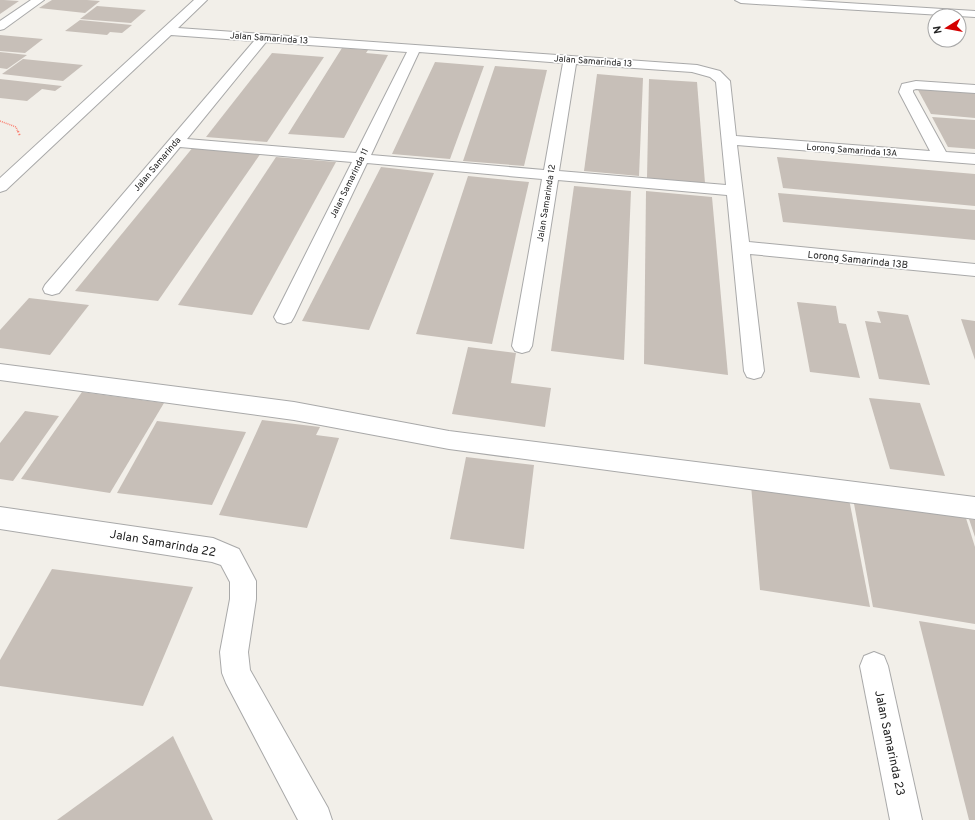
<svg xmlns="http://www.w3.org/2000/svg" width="975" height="820" font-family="Overpass,sans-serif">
	<rect width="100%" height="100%" fill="#f2efe9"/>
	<!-- building -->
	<g fill="#c7bfb8">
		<path d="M0,0H4L19,1L0,14Z"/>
		<path d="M52,0H87L100,1L85,13L39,8Z"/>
		<path d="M97,6L146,10L131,23L80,19Z"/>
		<path d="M80,20L132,25L122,33L110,32L107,35L65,31Z"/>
		<path d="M0,35L43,39L25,53L0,51Z"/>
		<path d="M342,48L368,50L366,53L388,55L344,138L288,134Z"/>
		<path d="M0,52L27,55L7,69L0,68Z"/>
		<path d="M272,53L324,57L267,142L206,137Z"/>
		<path d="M23,59L83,65L63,81L2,74Z"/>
		<path d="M435,62L484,66L450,159L392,154Z"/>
		<path d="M495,66L547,70L524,166L463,161Z"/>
		<path d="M597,74L643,78L639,176L584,171Z"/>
		<path d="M0,79L62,86L55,91L42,89L27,101L0,98Z"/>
		<path d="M649,79L697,82L705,183L647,178Z"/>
		<path d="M917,88L975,92V118L931,114Z"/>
		<path d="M932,117L975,120V149L948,147Z"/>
		<path d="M194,146L261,153L158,301L75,291Z"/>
		<path d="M276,157L336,162L252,315L178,305Z"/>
		<path d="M777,157L975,174V206L783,188Z"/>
		<path d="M381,167L434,173L369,330L302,321Z"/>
		<path d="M468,176L529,182L492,344L416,334Z"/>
		<path d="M574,186L631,191L624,360L551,351Z"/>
		<path d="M646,191L712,197L728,375L644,364Z"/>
		<path d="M778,193L975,210V240L783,222Z"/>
		<path d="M29,298L89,305L50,355L0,348V330Z"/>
		<path d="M797,302L836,306L839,323L846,324L860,378L810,372Z"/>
		<path d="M877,311L908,315L930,385L879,379L865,321L881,323Z"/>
		<path d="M961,319L975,321V360Z"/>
		<path d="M468,347L516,353L511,383L551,388L545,427L452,414Z"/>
		<path d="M82,392L164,403L110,493L21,479Z"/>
		<path d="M869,398L920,403L945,476L890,469Z"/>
		<path d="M25,411L59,416L13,481L0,479V443Z"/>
		<path d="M262,420L320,427L316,435L339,438L307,528L219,515Z"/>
		<path d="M157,421L246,432L212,505L117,493Z"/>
		<path d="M466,457L534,465L524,549L450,539Z"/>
		<path d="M751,485L849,499L870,607L760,590Z"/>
		<path d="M853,498L965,515L975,547V624L873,607Z"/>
		<path d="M969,519L975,520V537Z"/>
		<path d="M52,569L193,587L143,706L0,686V660Z"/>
		<path d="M919,621L975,630V820H969Z"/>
		<path d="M173,736L213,820H57Z"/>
	</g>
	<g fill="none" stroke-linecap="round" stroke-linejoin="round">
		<!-- minor casing -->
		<g stroke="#a9a9a9" stroke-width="2">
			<g id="minor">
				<path d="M31,0H44L4,29L0,30V21Z"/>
				<path d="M194,0H207L178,28L697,65L720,71L730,81L736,136L930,151L899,92L902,84L916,81L975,85V93L916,89L913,90V92L946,152L975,154V164L737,145L749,242L975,264V276L750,254L764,371L761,377L754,379L747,377L744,371L727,195L558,180L532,346L529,351L522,353L515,351L512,346L542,179L367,163L294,317L291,322L284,324L277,322L274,317L352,162L180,147L59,293L52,295L45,293L43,289L45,285L254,41L171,35L6,190L0,192V178ZM266,42L407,52L356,153L187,139ZM419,52L563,63L544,170L371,155ZM576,64L692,72L710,77L716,82L726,185L559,171Z"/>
				<path d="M735,0H798L975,11V17L741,3Z"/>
				<path d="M0,364L294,402L449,431L975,497V519L449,449L294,420L0,380Z"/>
				<path d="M0,507L213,538L239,549L256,581V599L248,652L250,670L328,808L332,820H298L226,683L222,673L220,652L230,599V582L221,565L212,562L0,529Z"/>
				<path d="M874,652L884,656L888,666L922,820H890L860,666L864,656Z"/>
			</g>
		</g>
		<!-- path-far1 -->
		<path stroke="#fa8072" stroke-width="1.5" stroke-dasharray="1 1" stroke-linecap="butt" d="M0,121L16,127L18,132"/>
		<!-- path -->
		<path stroke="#fa8072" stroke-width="2" stroke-dasharray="1.5 1.5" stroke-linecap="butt" d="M18,131L20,136"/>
		<!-- minor -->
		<use href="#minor" fill="#fff" fill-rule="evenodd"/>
	</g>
	<g text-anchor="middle" stroke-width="3.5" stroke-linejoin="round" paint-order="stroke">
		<!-- far-street labels -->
		<g font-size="9" fill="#222" stroke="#fff">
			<text transform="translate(269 38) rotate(4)" y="3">Jalan Samarinda 13</text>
			<text transform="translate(593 61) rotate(4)" y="3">Jalan Samarinda 13</text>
			<text transform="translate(852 150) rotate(4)" y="3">Lorong Samarinda 13A</text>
			<text transform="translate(157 164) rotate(-50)" y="3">Jalan Samarinda</text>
			<text transform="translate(349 183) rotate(-64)" y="3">Jalan Samarinda 11</text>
			<text transform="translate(546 203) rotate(-81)" y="3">Jalan Samarinda 12</text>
		</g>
		<!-- street labels -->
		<g font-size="10" fill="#222" stroke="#fff">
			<text transform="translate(858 259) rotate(6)" y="4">Lorong Samarinda 13B</text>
		</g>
		<!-- near-street labels -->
		<g font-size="12" fill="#222" stroke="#fff">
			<text transform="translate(163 543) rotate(10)" y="4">Jalan Samarinda 22</text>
			<text transform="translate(890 743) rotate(78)" y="4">Jalan Samarinda 23</text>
		</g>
	</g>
	<!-- north arrow -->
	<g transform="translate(947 28) rotate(259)"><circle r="19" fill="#ffffff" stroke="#a7a7a7"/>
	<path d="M0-3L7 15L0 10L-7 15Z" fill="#d40000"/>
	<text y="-6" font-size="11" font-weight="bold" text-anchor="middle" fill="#222222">N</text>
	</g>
</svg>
